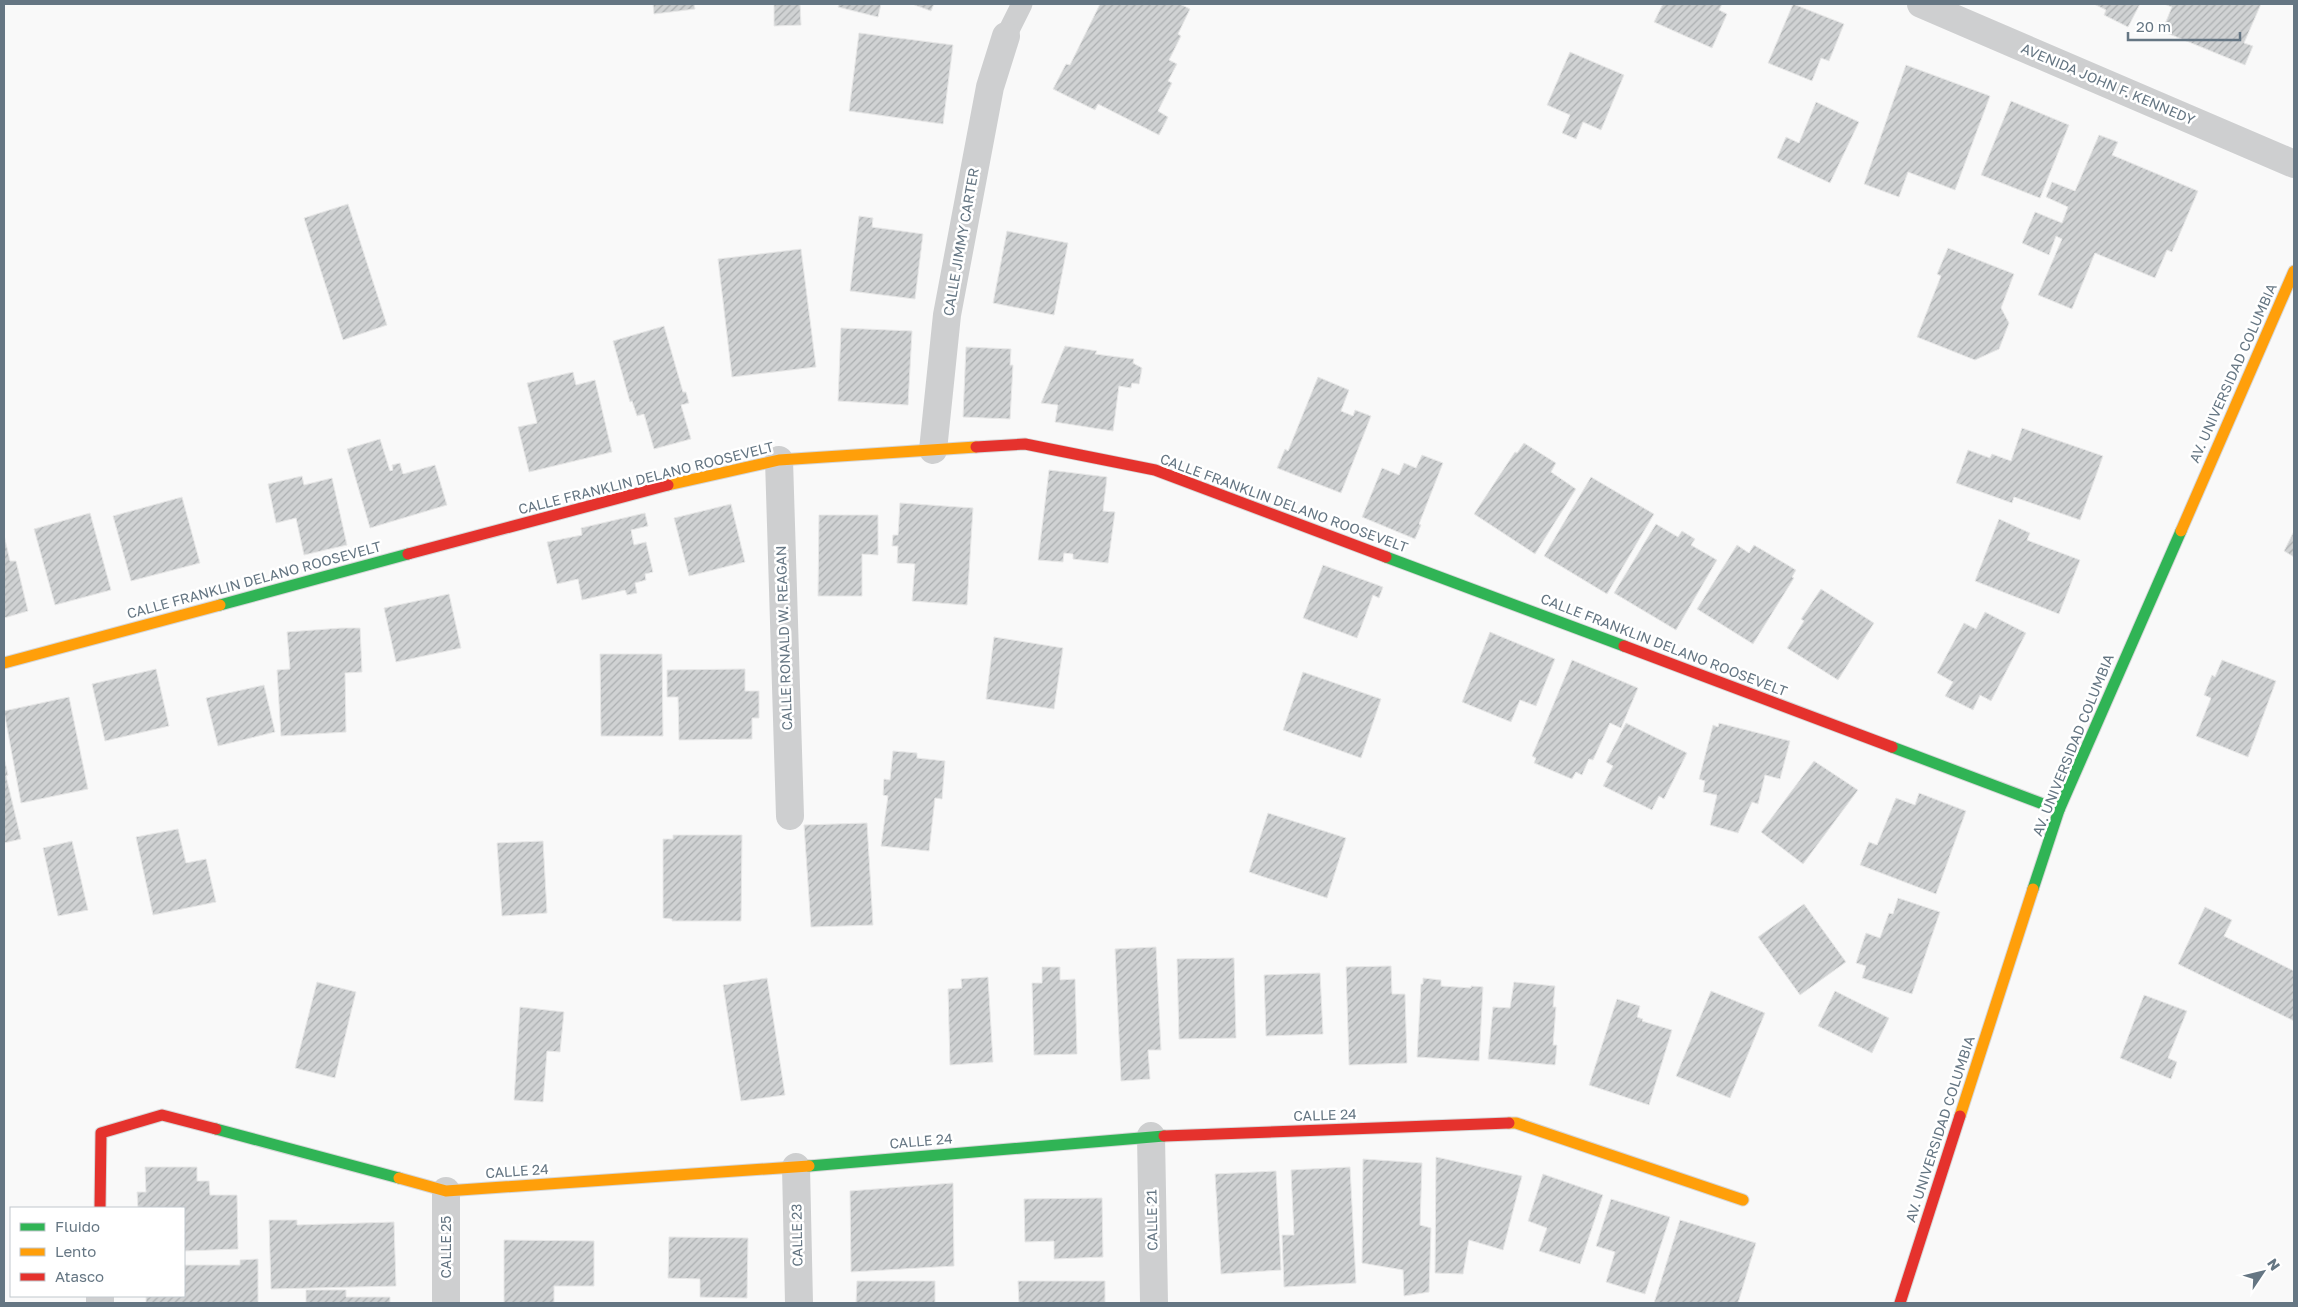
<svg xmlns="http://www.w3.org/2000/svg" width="2298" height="1307" font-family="'Golos Text',sans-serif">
	<defs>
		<pattern id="building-hatch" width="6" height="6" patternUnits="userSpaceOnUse" patternTransform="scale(1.25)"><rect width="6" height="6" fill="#d0d2d3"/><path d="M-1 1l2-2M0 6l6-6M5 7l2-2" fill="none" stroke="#acafb1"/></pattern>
	</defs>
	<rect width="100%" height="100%" fill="#f9f9f9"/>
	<!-- building -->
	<g fill="url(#building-hatch)" stroke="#e8e8e8">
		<path d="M653,4H694L695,9L654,14Z"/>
		<path d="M774,4H800L801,25L774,26Z"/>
		<path d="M839,4H881L878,17L838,7Z"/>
		<path d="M912,4H934L931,11Z"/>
		<path d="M1100,4H1180L1190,9L1178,34L1181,36L1169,60L1177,64L1168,81L1172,83L1158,111L1168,117L1159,135L1098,104L1095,110L1053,89L1066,64L1070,65Z"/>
		<path d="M1663,4H1722L1719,10L1727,14L1712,48L1654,22Z"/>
		<path d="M1793,4L1844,24L1829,61L1821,58L1812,81L1768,63Z"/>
		<path d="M2094,4H2140L2128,27L2104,15L2106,10Z"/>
		<path d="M2164,4H2261L2244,43L2253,46L2245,65L2162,31L2172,7Z"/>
		<path d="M859,33L953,45L943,124L849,111Z"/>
		<path d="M1570,52L1624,75L1601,130L1583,122L1576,139L1562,133L1570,115L1547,105Z"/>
		<path d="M1906,65L1990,96L1955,190L1908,172L1899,197L1864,184Z"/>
		<path d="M2011,101L2069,125L2040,198L1981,175Z"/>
		<path d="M1816,102L1859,122L1830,183L1777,158L1786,137L1799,143Z"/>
		<path d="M2099,135L2118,142L2112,155L2198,191L2172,252L2167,250L2155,278L2095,253L2072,309L2038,295L2062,239L2056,236L2049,255L2022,243L2035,212L2062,223L2068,207L2046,197L2052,182L2075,191Z"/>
		<path d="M348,204L387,325L343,340L304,218Z"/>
		<path d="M859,216L873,218L872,227L923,234L915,299L850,291Z"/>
		<path d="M1007,231L1068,243L1054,315L993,303Z"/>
		<path d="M1948,248L2014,274L2001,308L2009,323L1999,349L1975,360L1917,337L1941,276L1937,274Z"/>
		<path d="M801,249L816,367L732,377L718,259Z"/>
		<path d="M664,326L683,392H686L689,403L681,405L691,439L654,449L644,414L637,416L632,401L630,402L613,341Z"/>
		<path d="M841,328L912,331L908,405L838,401Z"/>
		<path d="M1065,346L1097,351L1095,354L1134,359L1133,363L1142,368L1139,384L1132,383L1131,388L1119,386L1113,431L1055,422L1058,405L1041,403Z"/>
		<path d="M966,347L1011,349L1010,365H1013L1010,419L963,417Z"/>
		<path d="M573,372L576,385L595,380L612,452L529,472L518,427L537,423L527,383Z"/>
		<path d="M1318,377L1349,390L1341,411L1353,416L1355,410L1371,416L1341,493L1277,468L1285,449L1288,451Z"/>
		<path d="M2022,428L2103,456L2080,520L2014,497L2012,503L1956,483L1968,450L1990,458L1992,454L2011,461Z"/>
		<path d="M380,439L390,471L393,470L392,465L400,463L403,474L435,465L447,505L370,528L347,449Z"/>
		<path d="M1524,443L1556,463L1551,472L1576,489L1535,554L1474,514L1515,452L1517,453Z"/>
		<path d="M1422,455L1443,463L1419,524L1421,525L1415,539L1362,517L1382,468L1399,475L1404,463L1416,468Z"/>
		<path d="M1049,470L1107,477L1103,511L1115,512L1108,563L1073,559V554L1064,553L1063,562L1038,560Z"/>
		<path d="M302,476L304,485L332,478L347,545L304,555L296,518L276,523L268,484Z"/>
		<path d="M1591,477L1654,514L1607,594L1544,556Z"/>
		<path d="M182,497L200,563L131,581L113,516Z"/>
		<path d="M900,503L973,508L967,605L912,601L915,564L897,563L898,546H892L893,535H898Z"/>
		<path d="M731,504L745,562L689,576L674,518Z"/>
		<path d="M90,513L111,590L55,605L34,529Z"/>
		<path d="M645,513L648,526L631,530L634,545L646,542L653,572L645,574L646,580L635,583L637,593L627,595L625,590L582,600L578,579L557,584L547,542L582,535L581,528Z"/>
		<path d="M819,515H878V555L862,554V596H818Z"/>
		<path d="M1999,519L2030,533L2027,540L2080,560L2059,614L1975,581Z"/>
		<path d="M1656,524L1678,537L1682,531L1695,539L1691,545L1717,560L1676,630L1614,593Z"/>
		<path d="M2294,531V557L2284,551Z"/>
		<path d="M4,535L10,561H16L28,611L4,618Z"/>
		<path d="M1737,545L1749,553L1754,545L1796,570L1792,577L1794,578L1753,644L1697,609Z"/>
		<path d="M1323,565L1383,587L1379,598L1373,595L1357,638L1303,618Z"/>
		<path d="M1821,589L1874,623L1838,680L1787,648L1804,621L1801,619Z"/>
		<path d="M449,594L461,648L396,662L384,608Z"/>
		<path d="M1985,612L2026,633L1991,701L1980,695L1973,710L1945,696L1953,682L1937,673L1964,623L1976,629Z"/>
		<path d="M342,628H360L362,672L345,673L346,732L281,736L277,670L290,669L287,632Z"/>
		<path d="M1490,632L1555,659L1536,706L1520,700L1511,722L1462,702Z"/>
		<path d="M994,637L1063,648L1054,709L986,699Z"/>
		<path d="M600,654H662L663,736H601Z"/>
		<path d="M1572,660L1638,688L1621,728L1610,723L1593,760L1589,759L1582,775L1576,772L1572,779L1534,763L1536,758L1532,756Z"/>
		<path d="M2222,660L2276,681L2248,757L2196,736L2211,698L2204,695L2212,675L2215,677Z"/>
		<path d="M156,669L169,726L105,741L92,684Z"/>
		<path d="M745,669V691H759V718H752V739L679,740L678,697H667V670Z"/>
		<path d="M1303,672L1381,699L1361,758L1283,730Z"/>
		<path d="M264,685L275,732L218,746L206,698Z"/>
		<path d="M69,697L88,789L21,803L4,711Z"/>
		<path d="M1626,723L1687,753L1664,799L1659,796L1652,810L1603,786L1613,766L1606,762Z"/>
		<path d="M1719,723L1790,741L1780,779L1765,775L1758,804L1752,802L1738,833L1710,825L1717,795L1703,792L1705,781L1699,779L1713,725L1718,727Z"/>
		<path d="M893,751L917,753V758L945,761L942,799L935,798L929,851L881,846L888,796L883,795L884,779L890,780Z"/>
		<path d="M4,757L8,775L6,776L21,839L4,843Z"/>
		<path d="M1814,761L1858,790L1803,864L1761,832Z"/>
		<path d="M1919,793L1966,811L1936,894L1860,865L1869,842L1877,845L1896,798L1915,805Z"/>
		<path d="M1268,813L1346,838L1327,898L1249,872Z"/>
		<path d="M867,823L873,925L811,927L804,825Z"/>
		<path d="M178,829L186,863L206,859L216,902L153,915L136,837Z"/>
		<path d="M673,835H742L741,921H672V919L663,918V839H673Z"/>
		<path d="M72,841L88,910L58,916L43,848Z"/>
		<path d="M543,841L547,913L502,916L497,843Z"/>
		<path d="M1898,898L1940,912L1912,994L1862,978L1866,966L1856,963L1866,933L1880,938L1889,913L1893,914Z"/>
		<path d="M1804,904L1846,962L1800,995L1758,937Z"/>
		<path d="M2205,907L2232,920L2224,936L2294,971V1021L2178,964Z"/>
		<path d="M1156,947L1161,1050H1148L1150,1079L1121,1081L1115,949Z"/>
		<path d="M1234,958L1236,1038L1179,1039L1177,959Z"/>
		<path d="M1391,966L1392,994H1405L1407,1063L1349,1065L1346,967Z"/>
		<path d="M1042,967H1060V980L1075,979L1077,1054L1034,1055L1032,983H1042Z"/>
		<path d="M1320,973L1323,1034L1266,1036L1264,975Z"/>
		<path d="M988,977L993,1062L950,1065L948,989L962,988L961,979Z"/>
		<path d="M767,978L785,1095L741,1101L723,985Z"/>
		<path d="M1423,978L1441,980V986L1471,988V986L1483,987L1479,1061L1417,1057L1421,984H1423Z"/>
		<path d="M317,982L356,992L335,1078L295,1068Z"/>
		<path d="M1514,982L1555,986L1553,1007H1556L1553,1045H1557L1555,1065L1488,1059L1493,1007L1510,1008Z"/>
		<path d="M1711,991L1765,1013L1730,1098L1676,1076Z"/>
		<path d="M1835,991L1889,1018L1872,1053L1818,1026Z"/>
		<path d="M2144,995L2187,1011L2168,1058L2177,1062L2171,1079L2120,1058Z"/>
		<path d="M1617,999L1640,1006L1637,1017L1643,1019L1642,1021L1672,1030L1649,1105L1589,1085Z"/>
		<path d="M520,1007L564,1012L560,1052L547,1051L543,1102L514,1100Z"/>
		<path d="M1436,1157L1522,1176L1503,1250L1469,1240L1463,1274L1435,1273Z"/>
		<path d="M1363,1159L1422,1163L1420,1225L1431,1228L1429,1292L1404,1296L1403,1270L1362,1263Z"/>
		<path d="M145,1167H197V1181H209L210,1195H237L238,1249L184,1251V1208H138L137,1192H146Z"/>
		<path d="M1350,1167L1356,1283L1284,1287L1282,1235H1294L1291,1170Z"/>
		<path d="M1276,1171L1281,1270L1221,1274L1215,1174Z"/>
		<path d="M1543,1174L1603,1195L1580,1264L1539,1251L1547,1228L1528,1221Z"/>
		<path d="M953,1183L954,1266L851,1272L850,1191Z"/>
		<path d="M1102,1198L1103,1257L1054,1259V1241L1025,1242L1024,1199Z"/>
		<path d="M1611,1199L1670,1217L1645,1294L1606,1282L1615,1252L1596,1246Z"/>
		<path d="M269,1220H297V1225L394,1222L396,1286L271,1289Z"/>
		<path d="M1680,1220L1756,1243L1738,1303H1654Z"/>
		<path d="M669,1237L748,1238L747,1298L700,1297V1279L668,1278Z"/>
		<path d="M504,1240L594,1241V1286H554V1303H504Z"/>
		<path d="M258,1259V1303H146V1296H184V1265H240V1260Z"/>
		<path d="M857,1281H935V1303H856Z"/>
		<path d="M1018,1281H1105V1303H1019Z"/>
		<path d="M306,1290H346V1297H390V1303H306Z"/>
	</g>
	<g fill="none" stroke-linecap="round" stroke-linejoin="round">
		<!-- fast casing -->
		<g stroke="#d5d6d7" stroke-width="13">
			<g id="fast">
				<path d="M1386,557L1624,646"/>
				<path d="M220,605L408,554"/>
				<path d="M1892,747L2059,810"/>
				<path d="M2033,889L2059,810L2181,531"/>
				<path d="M216,1129L399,1178"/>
				<path d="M809,1166L1164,1136"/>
			</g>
		</g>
		<!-- slow casing -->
		<g stroke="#d5d6d7" stroke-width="13">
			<g id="slow">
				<path d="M668,485L779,460L976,447"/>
				<path d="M2181,531L2294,271"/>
				<path d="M4,663L220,605"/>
				<path d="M1960,1116L2033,889"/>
				<path d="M1509,1123H1516L1743,1200"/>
				<path d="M399,1178L446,1191L809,1166"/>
			</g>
		</g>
		<!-- jam casing -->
		<g stroke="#d5d6d7" stroke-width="13">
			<g id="jam">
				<path d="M976,447L1025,444L1155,470L1386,557"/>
				<path d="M408,554L668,485"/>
				<path d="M1624,646L1892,747"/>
				<path d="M1164,1136L1509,1123"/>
				<path d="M100,1208L101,1133L162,1115L216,1129"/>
				<path d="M1900,1303L1960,1116"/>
			</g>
		</g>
		<!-- lane -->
		<path stroke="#cecfd0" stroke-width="21" d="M1006,36L1022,4"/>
		<!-- street -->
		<g stroke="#cecfd0" stroke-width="28">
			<path d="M1921,4L2294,164"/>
			<path d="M933,450L947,315L990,87L1006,36"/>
			<path d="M779,460L790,816"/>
			<path d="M1151,1136L1154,1303"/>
			<path d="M796,1167L799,1303"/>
			<path d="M100,1303V1296"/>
			<path d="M446,1303V1191"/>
		</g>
		<!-- fast -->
		<use href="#fast" stroke="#30b455" stroke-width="11"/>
		<!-- slow -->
		<use href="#slow" stroke="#ff9f0a" stroke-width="11"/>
		<!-- jam -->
		<use href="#jam" stroke="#e5322d" stroke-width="11"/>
	</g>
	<g text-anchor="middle" stroke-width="5" stroke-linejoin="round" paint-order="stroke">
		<!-- street labels -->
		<g font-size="14" fill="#657683" stroke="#fff">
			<text transform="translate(2108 84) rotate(23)" y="5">AVENIDA JOHN F. KENNEDY</text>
			<text transform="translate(961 242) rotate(-80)" y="5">CALLE JIMMY CARTER</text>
			<text transform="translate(2233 373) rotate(-66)" y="5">AV. UNIVERSIDAD COLUMBIA</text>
			<text transform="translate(646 478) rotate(-14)" y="5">CALLE FRANKLIN DELANO ROOSEVELT</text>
			<text transform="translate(1284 503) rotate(20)" y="5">CALLE FRANKLIN DELANO ROOSEVELT</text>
			<text transform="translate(254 580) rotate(-15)" y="5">CALLE FRANKLIN DELANO ROOSEVELT</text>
			<text transform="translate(784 638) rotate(-92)" y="5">CALLE RONALD W. REAGAN</text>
			<text transform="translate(1664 645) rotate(21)" y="5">CALLE FRANKLIN DELANO ROOSEVELT</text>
			<text transform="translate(2073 745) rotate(-68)" y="5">AV. UNIVERSIDAD COLUMBIA</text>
			<text transform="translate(1325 1115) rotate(-2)" y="5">CALLE 24</text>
			<text transform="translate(1940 1129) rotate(-72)" y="5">AV. UNIVERSIDAD COLUMBIA</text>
			<text transform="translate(921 1141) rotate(-5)" y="5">CALLE 24</text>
			<text transform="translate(517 1171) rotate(-4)" y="5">CALLE 24</text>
			<text transform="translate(1152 1220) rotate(-91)" y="5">CALLE 21</text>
			<text transform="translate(797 1235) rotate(-91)" y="5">CALLE 23</text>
			<text transform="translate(446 1247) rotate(-90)" y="5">CALLE 25</text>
		</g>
	</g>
	<!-- border -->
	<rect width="2298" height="1307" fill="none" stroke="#657683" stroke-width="10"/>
	<!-- legend -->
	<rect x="10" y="1207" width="175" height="90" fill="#ffffff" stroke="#c1c8cd"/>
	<rect x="20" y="1223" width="25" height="8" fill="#30b455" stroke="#c1c8cd"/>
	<text x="55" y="1232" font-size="15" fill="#657683">Fluido</text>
	<rect x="20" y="1248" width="25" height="8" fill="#ff9f0a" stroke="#c1c8cd"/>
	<text x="55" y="1257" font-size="15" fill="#657683">Lento</text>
	<rect x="20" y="1273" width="25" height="8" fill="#e5322d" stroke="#c1c8cd"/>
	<text x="55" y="1282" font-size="15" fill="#657683">Atasco</text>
	<!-- north arrow -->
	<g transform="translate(2263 1272) rotate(55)" stroke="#ffffff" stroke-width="4" paint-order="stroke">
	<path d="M0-4L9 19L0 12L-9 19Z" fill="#657683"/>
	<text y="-8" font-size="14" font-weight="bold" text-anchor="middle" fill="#657683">N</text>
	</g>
	<!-- scale -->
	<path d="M2128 32v8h112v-8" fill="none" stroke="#657683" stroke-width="2.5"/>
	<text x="2136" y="32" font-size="15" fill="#657683" stroke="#ffffff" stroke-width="4" paint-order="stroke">20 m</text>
</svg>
